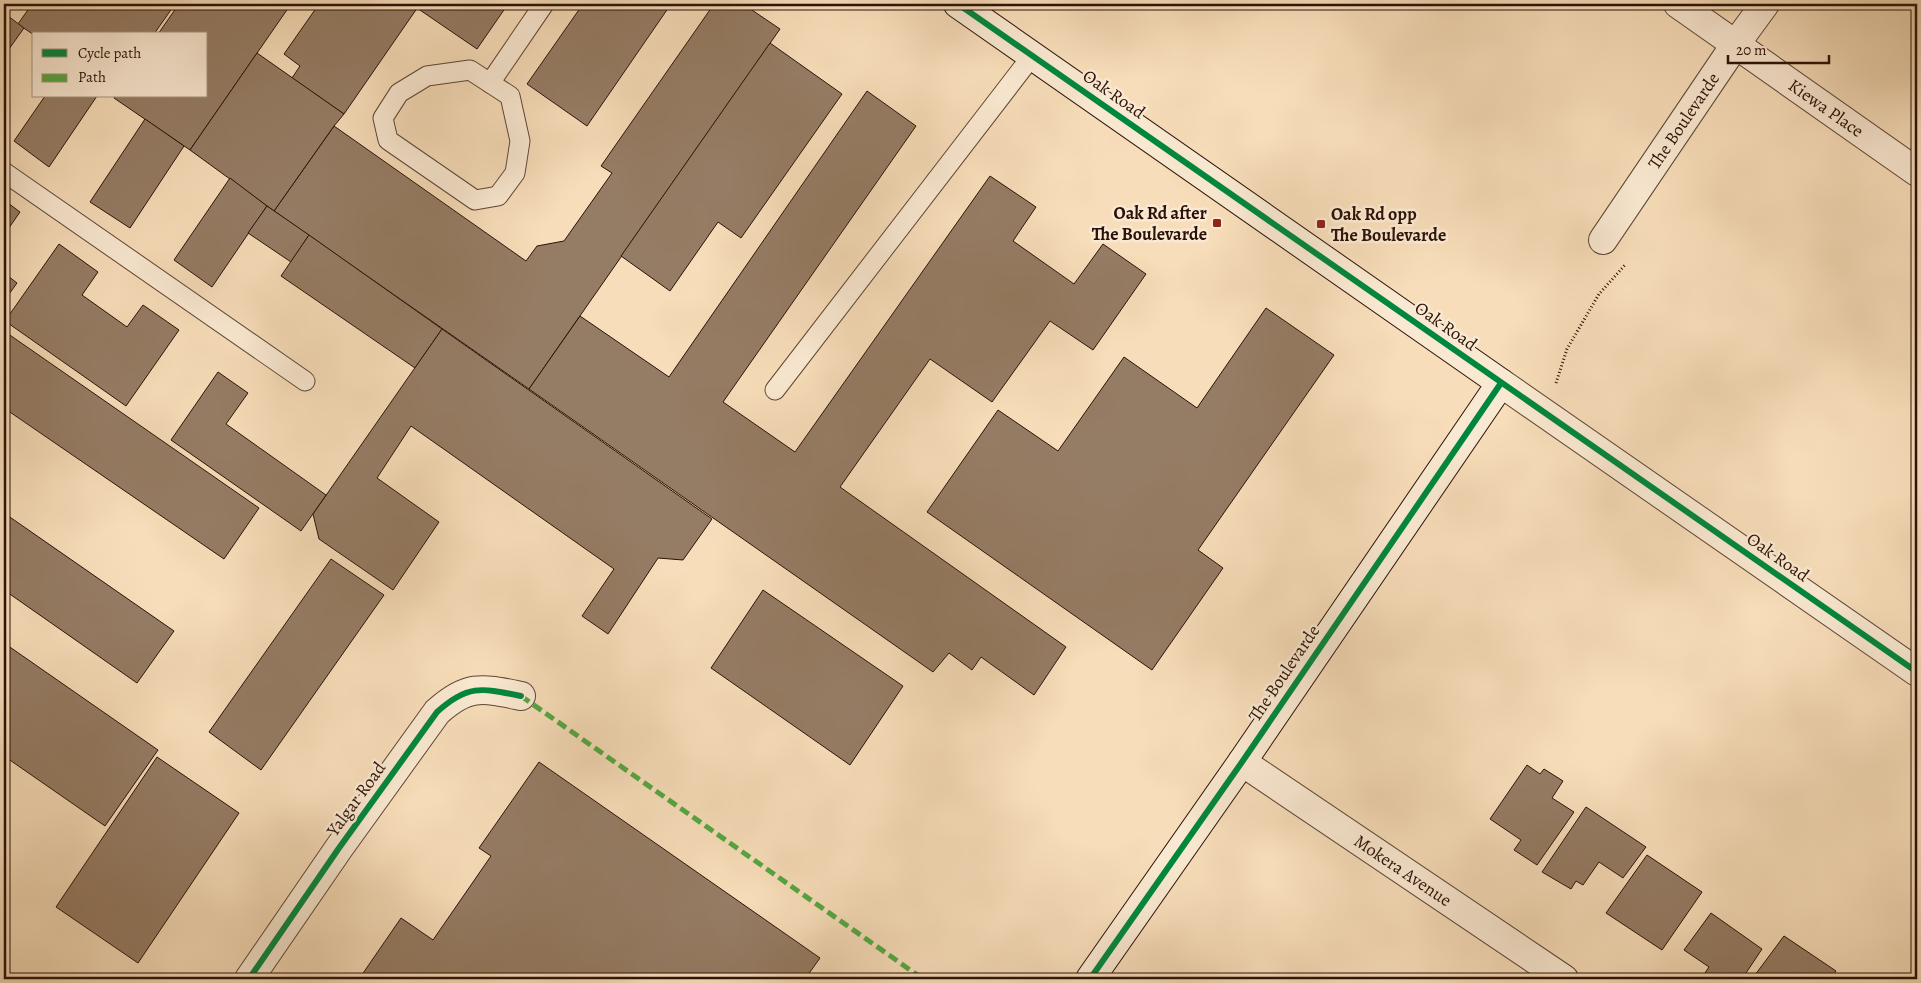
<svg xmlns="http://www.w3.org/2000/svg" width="1921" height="983" font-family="Alegreya,serif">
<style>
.building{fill:#957c64;stroke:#2b1208}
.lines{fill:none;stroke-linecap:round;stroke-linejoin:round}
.lane-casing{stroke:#5e4534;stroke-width:21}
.street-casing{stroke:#5e4534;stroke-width:30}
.secondary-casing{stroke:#2b1208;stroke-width:30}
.path{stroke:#2b1208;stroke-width:3;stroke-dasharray:1 2.5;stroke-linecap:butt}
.lane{stroke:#fae9d2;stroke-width:19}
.street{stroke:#fae9d2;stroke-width:28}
.secondary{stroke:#fae9d2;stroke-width:28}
.quiet{stroke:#54a841;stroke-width:5;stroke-dasharray:10 5;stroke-linecap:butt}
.cycleway-casing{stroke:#fae9d2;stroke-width:9}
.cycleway{stroke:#00873e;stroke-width:6}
.poi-dot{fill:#8f2418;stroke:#fae9d2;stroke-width:2}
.labels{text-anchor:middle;stroke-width:5;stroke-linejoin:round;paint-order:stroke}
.street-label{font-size:18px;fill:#2b1208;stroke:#fae9d2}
.poi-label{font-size:18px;font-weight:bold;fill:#2b1208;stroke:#fae9d2;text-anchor:end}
</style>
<rect width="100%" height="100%" fill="#f7ddb9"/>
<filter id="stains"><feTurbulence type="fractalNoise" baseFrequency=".004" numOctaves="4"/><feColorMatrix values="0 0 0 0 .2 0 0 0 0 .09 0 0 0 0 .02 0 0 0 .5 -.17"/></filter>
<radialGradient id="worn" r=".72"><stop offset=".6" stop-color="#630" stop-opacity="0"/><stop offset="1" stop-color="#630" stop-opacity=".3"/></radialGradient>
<g class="building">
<polygon points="32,4 175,4 154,34 34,35 18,24"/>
<polygon points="179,4 291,4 190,150 114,98 115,96 206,96 206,34 158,34"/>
<polygon points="319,4 420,4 344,114 292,78 300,66 284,54"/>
<polygon points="420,4 508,4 477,49 417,8"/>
<polygon points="583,4 671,4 587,126 527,84"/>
<polygon points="714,4 743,4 780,29 529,389 274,211 334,126 526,261 537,246 564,241 612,173 601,166"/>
<polygon points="4,13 24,28 4,56"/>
<polygon points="770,43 842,94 741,238 718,222 670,291 621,256"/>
<polygon points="257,53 344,114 334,126 274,211 190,150"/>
<polygon points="867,91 916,126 723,402 795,452 990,176 1036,207 1013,241 1074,284 1103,244 1146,274 1093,350 1050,321 992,402 930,359 840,487 1066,647 1034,695 981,657 972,670 949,653 933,672 529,389 580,316 669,377"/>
<polygon points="45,96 97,96 49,167 14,141"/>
<polygon points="145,119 184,146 130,228 90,202"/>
<polygon points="230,178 267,206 212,287 174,260"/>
<polygon points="4,200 20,212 4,235"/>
<polygon points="267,206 309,235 291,262 248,233"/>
<polygon points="309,235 442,329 415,368 281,276"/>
<polygon points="59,244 98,272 82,295 127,327 143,305 179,330 126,406 5,321"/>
<polygon points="4,273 17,283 4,301"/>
<polygon points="1266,308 1334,355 1198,550 1223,568 1152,670 927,512 998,410 1058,451 1124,357 1197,408"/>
<polygon points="442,329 712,519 683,560 658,558 608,634 582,616 614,569 411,426 377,478 439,522 393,590 319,539 313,514"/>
<polygon points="4,331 259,508 224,559 4,408"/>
<polygon points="218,372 248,393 226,424 326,495 301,531 171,440"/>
<polygon points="4,513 174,631 137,683 4,590"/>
<polygon points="331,559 384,595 261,770 209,732"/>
<polygon points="763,590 903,686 850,765 711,668"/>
<polygon points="4,643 158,750 105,826 4,756"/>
<polygon points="157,757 239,813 138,963 56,907"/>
<polygon points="539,762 820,958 805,979 359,979 401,918 433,940 491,856 479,848"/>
<polygon points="1527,765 1540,774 1544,769 1563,781 1552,798 1574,812 1537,865 1514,850 1521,840 1490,819"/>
<polygon points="1586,807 1646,847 1623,878 1599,862 1583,885 1576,881 1571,889 1542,872"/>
<polygon points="1647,855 1702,892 1662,950 1606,913"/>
<polygon points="1711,913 1762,949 1742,979 1714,979 1705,973 1709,967 1684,950"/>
<polygon points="1784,936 1836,971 1830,979 1752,979"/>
</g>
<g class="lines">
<defs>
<g id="lane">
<polygon points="470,70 510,96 520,141 515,173 498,196 475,200 388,140 383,118 399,93 427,76"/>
<polyline points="490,83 544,4"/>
<polyline points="4,172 305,381"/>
<polyline points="775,390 1032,56"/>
</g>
<g id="street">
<path id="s1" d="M1678,4L1917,172"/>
<path id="s2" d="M1603,240L1735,45L1765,4"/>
<polyline points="1501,383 1917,672"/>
<path id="s3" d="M1242,762L1564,979"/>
<path d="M249,979L339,848L437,712C468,684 482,688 521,696"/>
</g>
<polyline id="secondary" points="958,4 1501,383 1242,762 1090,979"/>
</defs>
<use href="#lane" class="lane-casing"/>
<use href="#street" class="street-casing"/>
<use href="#secondary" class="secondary-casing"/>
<polyline class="path" points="1556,383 1567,349 1599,294 1625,265"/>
<use href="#lane" class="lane"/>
<use href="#street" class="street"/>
<use href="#secondary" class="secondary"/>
<polyline class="quiet" points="521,696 923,979"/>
<defs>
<g id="cycleway">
<polyline points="958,4 1917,672"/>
<path d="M249,979L339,848L437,712C468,684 482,688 521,696"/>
<polyline points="1090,979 1242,762 1501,383"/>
</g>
</defs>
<use href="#cycleway" class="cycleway-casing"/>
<use href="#cycleway" class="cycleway"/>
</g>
<g class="poi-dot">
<rect x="1212" y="218" width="10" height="10" rx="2.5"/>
<rect x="1316" y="219" width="10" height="10" rx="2.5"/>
</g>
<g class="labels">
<g class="street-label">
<text transform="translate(1114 94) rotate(35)" y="6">Oak Road</text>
<text dy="6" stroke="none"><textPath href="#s1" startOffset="181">Kiewa Place</textPath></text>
<text dy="6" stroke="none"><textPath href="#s2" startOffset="144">The Boulevarde</textPath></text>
<text transform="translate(1446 326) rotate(35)" y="6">Oak Road</text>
<text transform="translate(1778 557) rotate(35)" y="6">Oak Road</text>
<text transform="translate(1284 673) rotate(-56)" y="6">The Boulevarde</text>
<text transform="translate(356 799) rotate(-54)" y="6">Yalgar Road</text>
<text dy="6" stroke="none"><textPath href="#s3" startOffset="194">Mokera Avenue</textPath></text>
</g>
<g class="poi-label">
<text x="1207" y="219">Oak Rd after<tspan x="1207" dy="21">The Boulevarde</tspan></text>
<text x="1331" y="220" text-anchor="start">Oak Rd opp<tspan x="1331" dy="21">The Boulevarde</tspan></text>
</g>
</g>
<rect width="1921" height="983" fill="none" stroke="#f7ddb9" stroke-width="20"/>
<rect x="5" y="5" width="1911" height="973" fill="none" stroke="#2b1208" stroke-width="2.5"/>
<rect x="10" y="10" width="1901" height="963" fill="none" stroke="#2b1208"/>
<rect x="32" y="32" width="175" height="65" fill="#fae9d2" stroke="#a79381"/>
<rect x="42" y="49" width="25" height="8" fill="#00873e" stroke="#a79381"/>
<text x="78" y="58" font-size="15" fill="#2b1208">Cycle path</text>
<rect x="42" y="74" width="25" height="8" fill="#54a841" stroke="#a79381"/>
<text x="78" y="82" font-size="15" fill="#2b1208">Path</text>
<path d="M1728 55v8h101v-8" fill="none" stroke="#2b1208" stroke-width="2.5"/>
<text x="1736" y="55" font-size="15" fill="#2b1208" stroke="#fae9d2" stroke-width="4" paint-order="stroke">20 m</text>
<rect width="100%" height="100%" filter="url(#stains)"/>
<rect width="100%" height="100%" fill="url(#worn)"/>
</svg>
